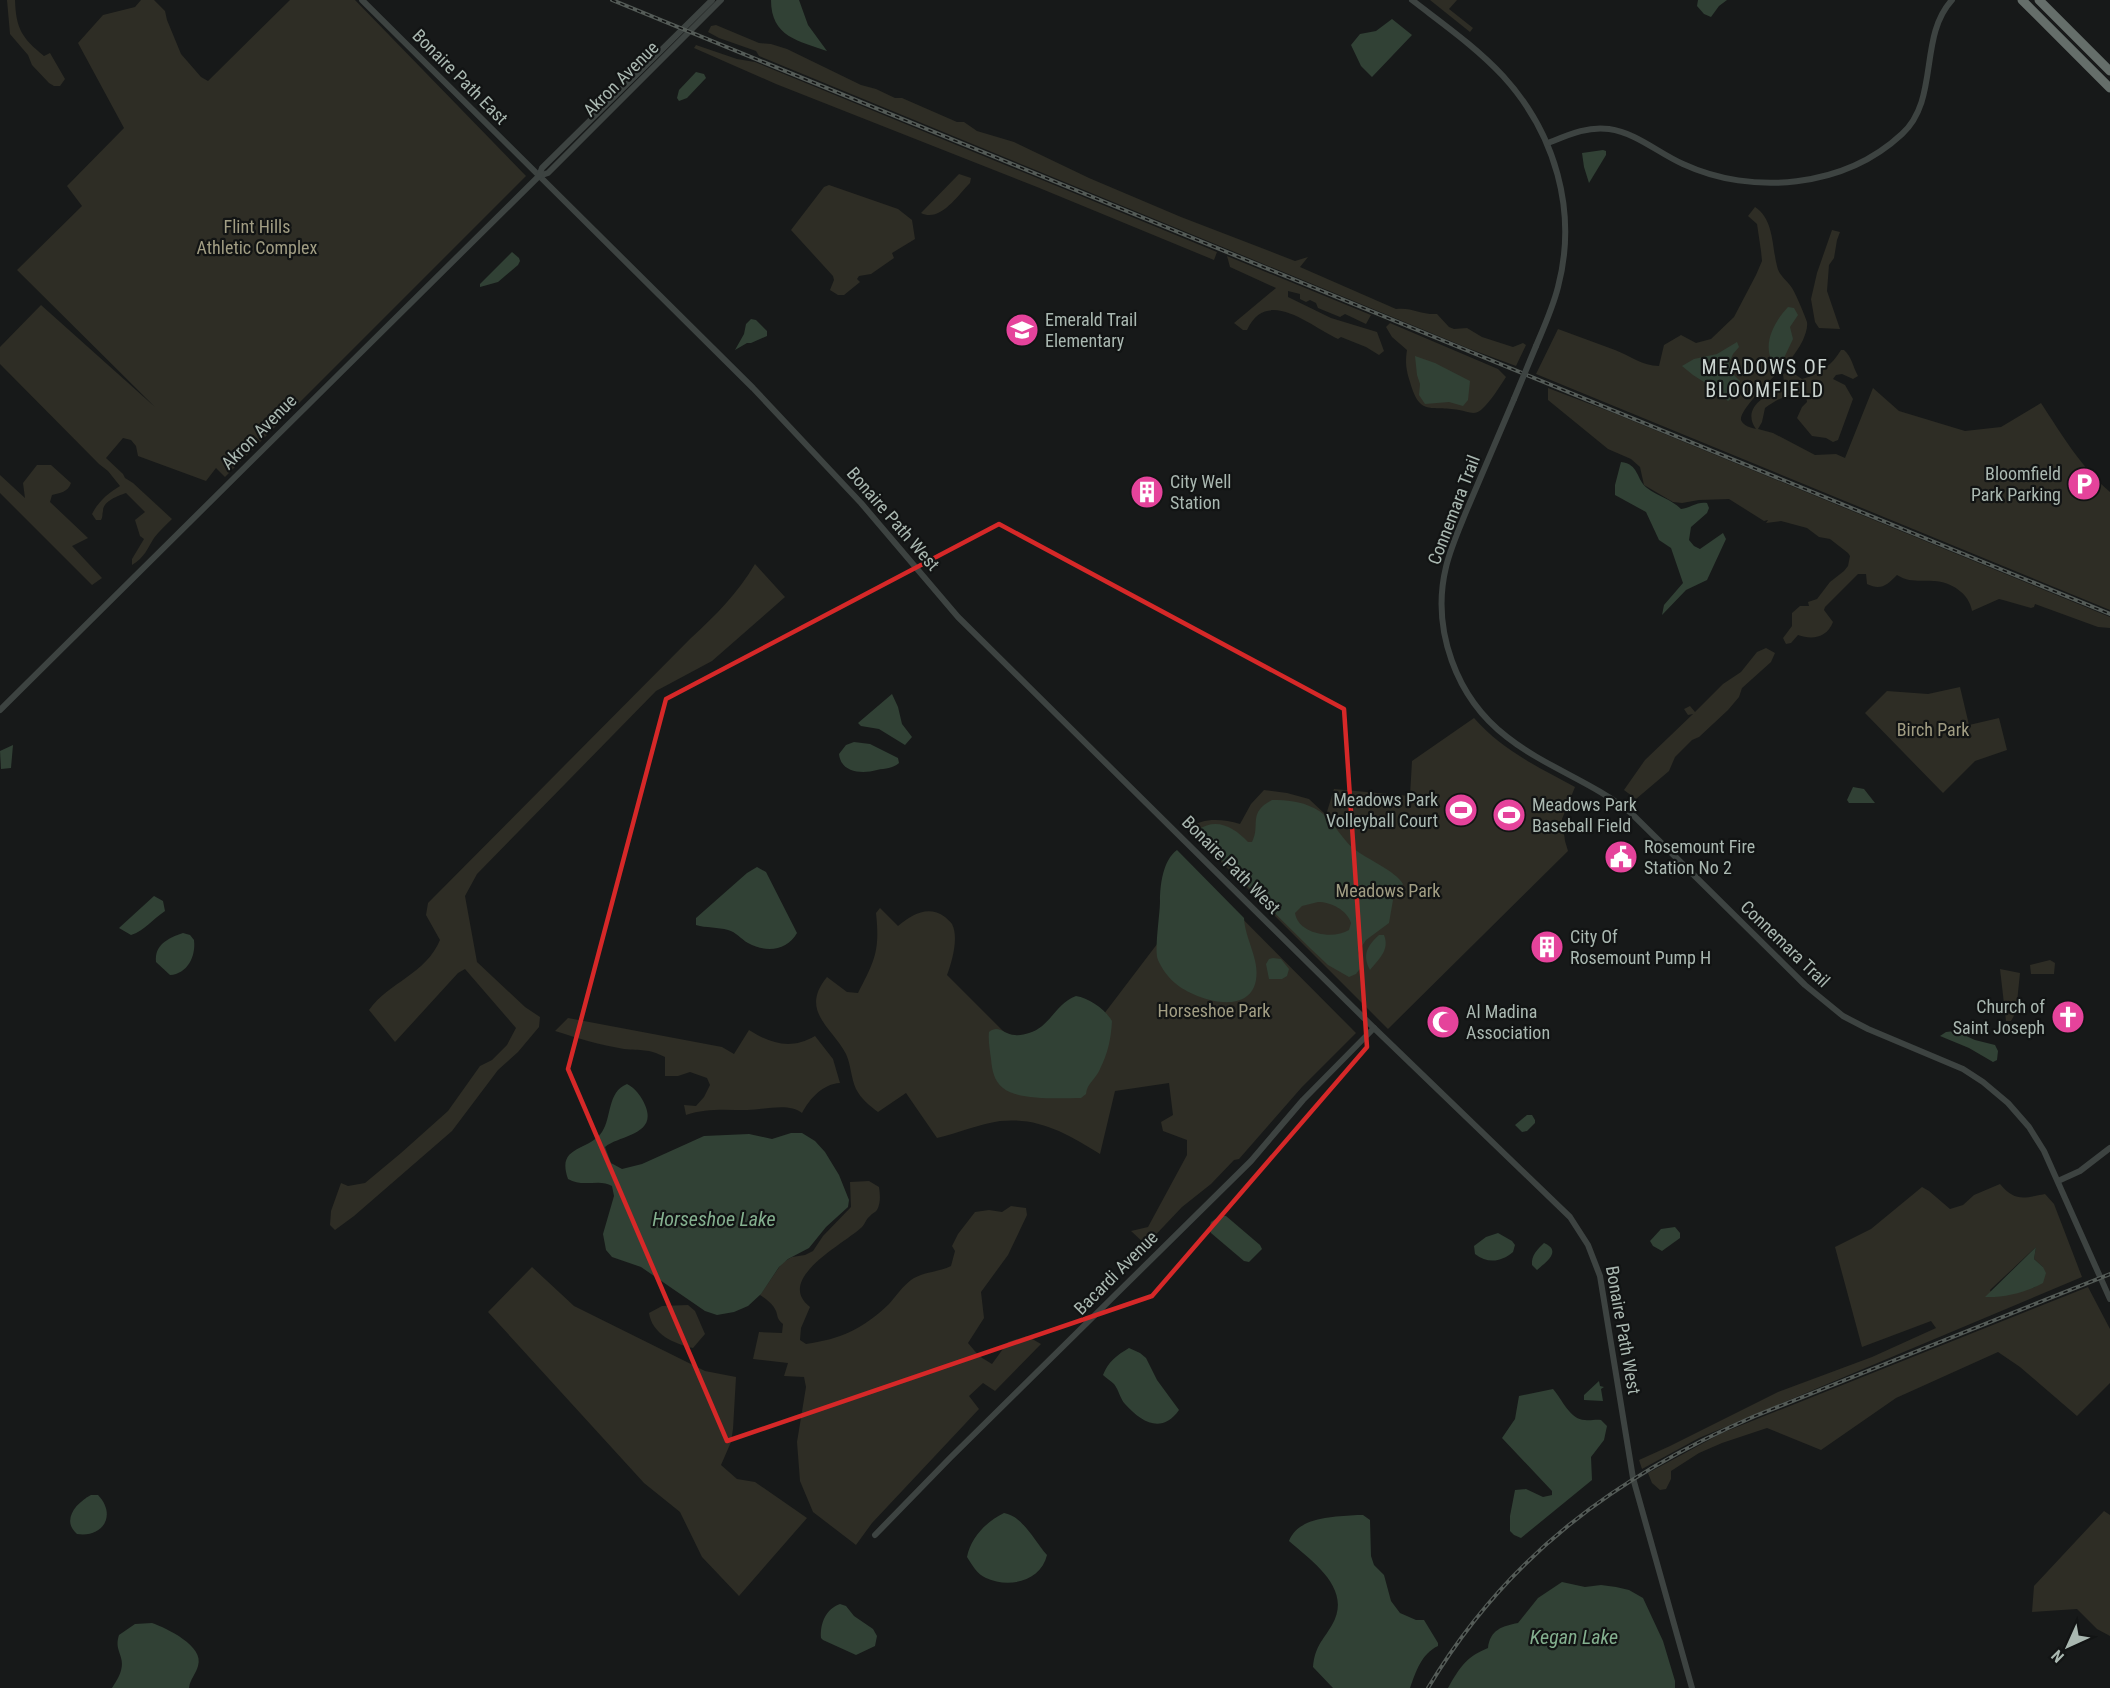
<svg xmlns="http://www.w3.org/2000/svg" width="2110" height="1688" font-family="'Roboto Condensed',sans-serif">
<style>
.green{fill:#2e2d25;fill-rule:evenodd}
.water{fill:#314135;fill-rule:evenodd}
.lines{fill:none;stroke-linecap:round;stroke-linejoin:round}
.minor{stroke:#3d4341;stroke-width:6}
.highway{stroke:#656e6a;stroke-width:9}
.rail-casing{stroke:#545b57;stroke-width:4}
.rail{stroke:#121414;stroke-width:1.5;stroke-dasharray:4.5;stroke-linecap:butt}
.minor-bridge{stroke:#3d4341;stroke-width:6}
.marked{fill:none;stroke:#d62828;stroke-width:4.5;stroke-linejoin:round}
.labels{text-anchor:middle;stroke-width:4.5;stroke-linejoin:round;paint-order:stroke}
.street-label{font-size:18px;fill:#aab8b1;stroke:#121414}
.park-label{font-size:18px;fill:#a19d83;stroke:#121414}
.poi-label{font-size:18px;fill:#aab8b1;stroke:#121414;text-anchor:start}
.neighbourhood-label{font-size:20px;letter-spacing:1.5px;fill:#cbd4d0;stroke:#121414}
.water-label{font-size:20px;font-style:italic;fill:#84b08f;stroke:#121414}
</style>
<rect width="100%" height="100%" fill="#171919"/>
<g class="green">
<path d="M7,0H15C16,29 22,38 44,56L50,53L65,79L60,86H54L49,83L32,65L28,55L10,34Z"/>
<path d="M141,0H154L165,11L167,20L181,54L201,77L208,81L290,0H355L526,176L225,477L216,468L206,481L138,456L136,446L131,440L123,438L106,458L123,474L125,478L133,483L172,519C166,525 159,531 154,538C147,549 145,557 132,565V559L144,539L140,536L135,520L145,512L126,493C118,496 103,501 103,511C102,514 103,517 101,520H96L92,514C98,502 108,493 120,486L108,471L99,464L0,364V347L41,305L155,407L17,270L82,206L67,186L124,128L78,43L103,15L135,7Z"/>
<polygon points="1430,0 1457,0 1449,9 1473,28 1470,32"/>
<path d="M716,25L759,43L771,44L787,49L861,85L876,89L895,98H902L957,122H964L977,131L1014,142L1089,178L1181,217L1295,261L1308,257L1300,267L1396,309C1412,307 1421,315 1437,314L1449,327L1454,329L1467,328L1482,337L1513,347L1523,343L1526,345L1516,366L1470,349L759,56L756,51L719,38L708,32L711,26Z"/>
<polygon points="696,45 737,59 755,62 1217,252 1214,260 1037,187 776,84 694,48"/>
<path d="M959,174L971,178L970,183C958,195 940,223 921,213Z"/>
<polygon points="829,185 898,209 912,220 915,239 892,253 894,258 871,274 859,276 857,279 860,282 844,295 838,295 830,290 834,280 833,276 791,230 824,187"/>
<path d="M1755,207C1774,219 1772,247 1777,266C1779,276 1787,280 1792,288C1795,292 1806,318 1807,322C1808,328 1805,335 1803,340C1799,348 1793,357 1787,363C1779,372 1739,409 1741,420C1743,426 1752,428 1756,429C1741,408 1766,395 1782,387L1784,382L1783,374L1790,371L1802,379C1820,374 1832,365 1841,350H1844C1852,357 1853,367 1858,376L1853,379L1842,374L1836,375L1833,379L1845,385L1853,399L1838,440L1833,442L1826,438L1812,436L1797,418L1802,407L1807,402L1806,396C1793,390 1776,400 1765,408L1762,422L1758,429L1773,433L1815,455L1836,454L1845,458L1873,388L1899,411L1965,431L2001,427L2041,403C2062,435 2080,466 2110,492V610L1536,374L1558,329C1577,336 1596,343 1615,350C1631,356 1642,366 1659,366L1664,345L1681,335L1696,343L1711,339L1734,317L1756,275L1762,261L1761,251L1757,224L1748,216Z"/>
<polygon points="1832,230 1840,232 1837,240 1834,258 1829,265 1827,291 1840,329 1819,328 1815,322 1811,299 1817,273"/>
<path d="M1227,256L1371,315L1366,324L1345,314L1340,317L1318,308L1316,303L1310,300L1306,302L1300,299V294L1288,291V297L1331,318L1377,332L1384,351L1379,355L1366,347L1341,337L1338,339C1311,327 1267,286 1247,330H1243L1234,323L1276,288L1230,267Z"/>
<path d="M1390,323L1498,369L1506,377C1498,389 1492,400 1481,410C1474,416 1467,411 1459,410C1430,405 1420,417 1410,382C1406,370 1405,362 1407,350L1392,337L1386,327Z"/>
<path d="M1548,388L1611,412L2110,617V628L2098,627L2035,604L2034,607L2031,608L2003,600L1999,599L1972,611C1969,593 1951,582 1934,581C1920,580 1910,583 1897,575C1887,585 1881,591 1867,584L1866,574H1858L1825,607L1824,610L1833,622C1827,638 1812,640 1798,635L1791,643L1786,644L1783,638L1792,626V613L1800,606H1809L1808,602L1817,599L1830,582L1844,571L1848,566L1850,556L1848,553L1830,539L1819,537L1807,528L1781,521L1766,523L1768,520L1764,521L1729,499L1699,500L1682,503L1673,502L1644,485L1640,467L1631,459L1608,449L1548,400Z"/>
<path d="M37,465H51L71,483C68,492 60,493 52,495L50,502L88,538L72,546L102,578L92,585L0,493V475L25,498L23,483Z"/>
<path d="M755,564L785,597L712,661L656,691L477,874L465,896L477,962L525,1007L540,1017L539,1027L518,1052L498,1070L452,1131L354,1216L335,1230L330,1225L331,1211L341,1183L348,1186L365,1183L401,1153L448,1111L480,1066L492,1060L507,1045L516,1028L465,969L458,973L395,1042L369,1010C389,982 426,974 440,940L426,915L428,903L691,638C716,615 738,593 755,564Z"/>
<polygon points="1766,648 1775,653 1771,662 1742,688 1739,697 1728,710 1699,737 1692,740 1675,757 1669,771 1636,799 1624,790 1645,760 1693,714 1688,715 1684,709 1690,706 1695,712 1723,684 1741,672 1757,652"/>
<polygon points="1960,687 1969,725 1999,718 2007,750 1975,761 1943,793 1865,713 1887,691 1928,694"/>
<path d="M1474,718C1502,750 1538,767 1575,787L1562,819L1565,841L1568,851L1388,1029L1188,829C1203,817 1222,819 1240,824L1251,804L1264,790L1287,793L1309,799L1326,815L1334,789L1410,796L1412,761Z"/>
<path d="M1205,881L1356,1033L1302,1087L1239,1159L1234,1160L1211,1184L1182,1207L1146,1245L1131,1231L1148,1227L1187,1155V1140L1163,1131L1161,1122L1173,1115L1169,1083L1115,1091L1100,1154C1068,1134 1039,1117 1000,1121C979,1124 958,1133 937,1138L906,1093L878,1112C870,1106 861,1099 856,1089C851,1078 851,1065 846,1054C832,1027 799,1011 827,977L847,992L858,993C875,960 880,951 876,913L880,908L898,926C913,914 928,905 945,917C947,919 950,921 952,924C959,937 952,962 947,975L1053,1081Z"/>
<polygon points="2050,960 2055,963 2054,974 2031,974 2030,965"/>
<polygon points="2000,969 2020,973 2016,1012 2011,1021 2006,1021"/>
<path d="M568,1018L722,1047L734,1054L749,1030C771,1044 791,1050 815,1036L833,1059L840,1083C823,1084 810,1098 802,1113C789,1102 763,1110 747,1110C725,1110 706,1108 686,1115L684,1105L696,1106L704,1097L710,1085L707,1078L690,1072L678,1076H665V1057C647,1048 642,1051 624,1049C600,1045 577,1038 555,1031Z"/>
<path d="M869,1181L879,1187C880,1194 881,1203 877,1210C875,1213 872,1213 870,1216C866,1219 865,1224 862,1227C844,1244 774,1279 810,1307L801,1328L800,1340L806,1344C841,1339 863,1329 889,1304C896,1296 903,1286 911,1280C922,1272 939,1272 951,1266L955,1251L952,1246L958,1234L975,1212L989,1210L1002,1212L1011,1206L1026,1208L1027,1215L1008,1255L981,1292L984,1318L968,1343L979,1356L992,1364L1008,1342L1027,1336L1041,1344L995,1391L983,1383L969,1396L979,1409L872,1523L856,1545L813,1512L800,1481L797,1442L806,1387L804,1377L784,1376L788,1363L753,1359L759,1332L782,1333L783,1324C777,1319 778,1317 776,1311C773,1304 766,1299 760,1295L782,1263L792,1257L805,1255L813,1251L823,1236L851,1207L850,1182Z"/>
<path d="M2000,1184C2015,1202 2024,1198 2045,1194L2054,1204L2082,1277L1699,1438L1642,1469L1639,1460L1670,1446L1778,1392L1872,1357L1936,1328L1931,1321L1862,1347L1835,1247L1871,1229L1922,1187L1929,1191L1950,1209L1963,1205L1974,1195ZM2036,1247L2034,1259L2043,1267L2035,1287L1993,1297L1990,1290Z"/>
<polygon points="532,1267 574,1306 705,1371 736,1377 733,1429 731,1442 721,1465 737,1479 755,1482 807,1518 739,1596 702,1557 680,1512 644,1483 488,1312"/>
<polygon points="2088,1287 2110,1329 2110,1383 2077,1416 2020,1367 1998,1352 1896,1398 1821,1450 1767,1428 1722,1443 1699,1453 1671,1471 1671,1479 1666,1489 1660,1490 1652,1483 1648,1473 1722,1433"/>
<path d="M688,1305L695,1311L705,1334L693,1348C674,1344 652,1334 649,1313L662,1306Z"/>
<polygon points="2104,1511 2110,1515 2110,1636 2097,1629 2077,1609 2032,1612 2034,1586"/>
</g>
<g class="water">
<path d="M771,0H799L808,25L827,51C799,41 771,37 771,0Z"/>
<polygon points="1698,0 1727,0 1719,6 1711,17 1704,14 1697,6"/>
<polygon points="1392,19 1412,35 1372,77 1361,66 1351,45 1360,34 1376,31"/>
<polygon points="696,72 704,74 706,78 687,98 679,101 677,98 679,90"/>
<polygon points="1603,150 1606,151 1606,155 1589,183 1584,167 1582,153"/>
<polygon points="512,252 519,258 520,261 518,265 498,282 480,287 480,284"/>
<path d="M1788,307L1794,308L1798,315L1790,327L1793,339L1783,360L1774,364C1761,346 1774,322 1788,307Z"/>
<polygon points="751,319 756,320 767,331 767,336 751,343 747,343 735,350 744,334 746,324"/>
<polygon points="1737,342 1739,347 1733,354 1729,363 1732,373 1740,381 1734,396 1728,401 1715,389 1693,375 1682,366 1694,359 1717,354"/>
<polygon points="1415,356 1435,363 1470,381 1468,400 1463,406 1449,402 1425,404 1419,395 1420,384 1417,375"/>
<path d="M1621,462C1639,464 1636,479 1647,488C1657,496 1671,499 1681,509C1690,508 1698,501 1707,503L1709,508L1707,513L1691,527L1689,540L1694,546L1700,549L1723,533L1726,539L1707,580L1686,590L1662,615L1664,605L1683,583L1671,548L1659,540L1646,512L1615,495V485Z"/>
<polygon points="892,694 898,707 902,724 912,737 905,745 879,729 861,726 858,723"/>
<path d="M854,742L870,744L898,758L899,763C892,769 886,768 877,770C862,774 841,773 839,754L846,745Z"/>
<polygon points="13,745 11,768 1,769 0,751"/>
<polygon points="1853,787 1864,789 1875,803 1849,803 1847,800"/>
<path d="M1272,800C1287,800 1300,801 1314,808C1331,816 1339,836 1353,848C1366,859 1396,871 1403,884L1393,900L1389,923L1366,940L1358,952L1362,966L1356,974L1349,977L1328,965L1311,949L1204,843L1198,830C1216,817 1234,827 1248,842H1252C1261,825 1247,813 1272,800ZM1318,902C1331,902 1347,910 1351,923L1349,930C1333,940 1298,934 1295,913L1302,906Z"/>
<path d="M1177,850L1244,918C1245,939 1260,960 1256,980C1249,1018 1193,999 1175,983C1168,977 1162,969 1158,960C1154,950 1160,915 1160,901C1160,885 1163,860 1177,850Z"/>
<path d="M757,867L766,872L797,933C787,951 766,953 748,943C741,939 736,932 728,930C718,927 706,928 696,925V918L747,873Z"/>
<path d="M154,896L163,901L165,911C153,919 144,931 131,935L119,928Z"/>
<path d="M183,933L190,935L194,940C196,957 187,974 170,975L156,962C154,945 168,938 183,933Z"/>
<path d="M1379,935H1384C1390,950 1379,959 1370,970C1362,955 1367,946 1379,935Z"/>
<polygon points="1273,958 1281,959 1289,969 1287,976 1282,979 1269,979 1266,964 1269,959"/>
<path d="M1076,996C1089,998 1105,1009 1112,1021C1111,1039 1108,1053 1100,1069C1096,1079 1087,1083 1086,1094L1081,1098C1061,1098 1019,1101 1003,1088C994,1081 992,1070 991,1059C990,1050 988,1041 989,1032C999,1024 1004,1035 1015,1035C1019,1036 1025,1034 1029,1033C1050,1027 1056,1003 1076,996Z"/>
<polygon points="1955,1031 1975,1040 1995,1045 1998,1051 1997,1060 1993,1062 1969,1048 1940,1036 1946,1032"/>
<path d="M627,1084C635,1088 642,1097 645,1105C658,1135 620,1135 605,1147L611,1163L622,1169L642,1164L704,1136L749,1134L772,1139L791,1133H802L815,1141L825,1152L839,1175L849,1200L848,1207L826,1227L809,1248L788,1259L779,1267L761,1294L748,1306L734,1312L717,1315L705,1311L641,1267L612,1257L606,1250L603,1234L614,1196L612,1186C600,1178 583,1188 568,1179C556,1145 588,1152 602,1132C612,1117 607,1092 627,1084Z"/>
<polygon points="1527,1115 1532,1115 1535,1120 1535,1123 1527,1131 1522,1132 1515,1125"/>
<polygon points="1220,1216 1226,1216 1260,1245 1262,1249 1249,1262 1244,1261 1211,1233 1209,1229 1211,1222"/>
<polygon points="1675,1227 1680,1233 1680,1238 1662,1251 1653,1246 1650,1241 1661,1229"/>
<path d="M1498,1233L1512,1241L1515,1245L1513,1252C1501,1262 1488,1264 1475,1254L1474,1246L1486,1237Z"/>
<path d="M1544,1243C1563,1251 1545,1263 1537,1270L1532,1265C1531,1255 1538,1249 1544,1243Z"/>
<path d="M2036,1247L2034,1259L2043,1267L2046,1273L2043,1283C2027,1292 2003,1298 1985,1297Z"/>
<path d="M1129,1348L1140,1353L1146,1358L1157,1380L1179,1410C1162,1434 1142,1423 1125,1404C1120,1399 1119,1390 1114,1384C1111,1381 1106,1378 1103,1375C1108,1362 1117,1355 1129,1348Z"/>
<polygon points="1599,1381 1600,1386 1604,1387 1601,1389 1603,1401 1584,1400 1584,1395"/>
<path d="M1553,1389C1562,1399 1570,1420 1585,1420C1591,1421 1595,1419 1601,1420L1607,1426L1604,1440L1591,1457L1592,1480L1521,1538L1514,1535L1510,1531V1516L1515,1490L1526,1489L1543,1497L1552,1495V1491L1502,1438L1515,1419L1519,1396Z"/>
<path d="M91,1495H98C117,1515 103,1538 77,1534C61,1520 76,1503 91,1495Z"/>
<path d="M1004,1513C1023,1516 1035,1542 1047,1555C1041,1581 1009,1589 986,1578C977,1574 972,1565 967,1557C971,1537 986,1522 1004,1513Z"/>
<path d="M1357,1515H1363L1370,1520L1371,1556L1374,1565L1384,1575L1391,1601L1400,1613L1416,1620H1424L1438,1643V1646C1421,1654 1416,1672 1410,1688H1333L1313,1667C1315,1646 1322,1642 1332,1625C1353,1589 1313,1562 1289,1541C1299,1516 1334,1517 1357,1515Z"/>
<path d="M1562,1582L1585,1587L1601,1585L1616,1587L1629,1590L1643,1598L1663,1641L1675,1681V1688H1448C1460,1667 1466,1657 1488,1648C1490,1630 1502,1626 1518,1623L1538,1598Z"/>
<path d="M840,1604L846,1606L854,1616L873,1629L877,1636L875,1646L856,1655L823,1640L821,1638C820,1623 826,1609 840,1604Z"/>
<path d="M152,1623C166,1628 205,1646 198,1666C196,1674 190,1679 189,1688H112C134,1657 112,1656 119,1635L135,1624Z"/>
</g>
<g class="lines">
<g class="minor">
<polyline points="362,0 753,388 861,503 958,617 1374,1028 1570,1217 1588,1245 1600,1276 1633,1478 1692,1688"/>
<path d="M1412,0C1443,24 1476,47 1503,76C1555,133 1578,211 1558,287C1553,307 1544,327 1536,346"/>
<path d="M1548,143C1568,135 1587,126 1609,129C1637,133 1658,153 1683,164C1752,196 1844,188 1902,134C1940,99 1918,37 1952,0"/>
<polyline points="539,176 548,173 721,0"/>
<path d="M1514,399C1499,435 1483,471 1468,507C1460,527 1451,546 1446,567C1431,629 1456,698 1507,737C1545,767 1593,782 1631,813L1805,985L1843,1016L1868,1029L1963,1069L1983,1082L2008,1103L2029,1127L2044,1151L2110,1299"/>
<polyline points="0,710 539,176 542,168 712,0"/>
<polyline points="2058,1181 2080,1171 2110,1148"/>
<polyline points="875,1535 950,1458 1251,1161 1303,1100 1374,1028"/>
</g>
<g class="highway">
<polyline points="2022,0 2110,88"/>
<polyline points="2039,0 2110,71"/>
</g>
<defs>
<g id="rail">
<polyline points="612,0 2110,614"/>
<path d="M1428,1688C1507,1556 1616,1476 1755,1416L2110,1274"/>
</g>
</defs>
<use href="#rail" class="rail-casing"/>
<use href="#rail" class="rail"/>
<polyline class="minor-bridge" points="1514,399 1536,346"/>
</g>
<path class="marked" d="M999,524L1344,709L1367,1047L1152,1296L727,1441L568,1069L666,699Z"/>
<defs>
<symbol id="school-disc" viewBox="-11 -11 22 22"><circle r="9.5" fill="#e5439b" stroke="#121414"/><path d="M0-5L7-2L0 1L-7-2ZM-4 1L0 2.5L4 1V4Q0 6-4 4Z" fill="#fff"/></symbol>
<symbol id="parking-disc" viewBox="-11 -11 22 22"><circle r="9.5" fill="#e5439b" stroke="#121414"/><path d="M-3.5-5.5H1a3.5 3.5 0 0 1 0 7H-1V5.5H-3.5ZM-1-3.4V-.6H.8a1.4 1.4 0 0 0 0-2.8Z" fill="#fff"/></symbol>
<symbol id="building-disc" viewBox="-11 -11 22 22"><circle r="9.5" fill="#e5439b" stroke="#121414"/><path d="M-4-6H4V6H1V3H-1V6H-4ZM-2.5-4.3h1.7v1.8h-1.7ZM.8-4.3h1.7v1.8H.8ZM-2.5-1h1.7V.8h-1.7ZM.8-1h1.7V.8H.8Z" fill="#fff"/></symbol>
<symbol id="stadium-disc" viewBox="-11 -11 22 22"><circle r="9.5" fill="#e5439b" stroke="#121414"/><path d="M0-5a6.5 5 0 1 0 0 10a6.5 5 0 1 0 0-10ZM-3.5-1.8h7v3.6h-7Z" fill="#fff"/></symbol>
<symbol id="civic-disc" viewBox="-11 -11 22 22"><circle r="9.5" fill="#e5439b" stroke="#121414"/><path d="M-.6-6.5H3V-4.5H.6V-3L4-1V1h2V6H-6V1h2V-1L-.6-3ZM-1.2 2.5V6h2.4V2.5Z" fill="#fff"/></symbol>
<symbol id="church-disc" viewBox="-11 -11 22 22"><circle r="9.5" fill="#e5439b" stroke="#121414"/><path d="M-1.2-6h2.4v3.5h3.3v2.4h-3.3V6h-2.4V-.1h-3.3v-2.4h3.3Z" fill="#fff"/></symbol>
<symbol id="mosque-disc" viewBox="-11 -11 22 22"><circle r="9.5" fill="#e5439b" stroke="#121414"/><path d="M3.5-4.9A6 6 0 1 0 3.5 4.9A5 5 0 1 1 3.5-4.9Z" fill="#fff"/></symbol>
</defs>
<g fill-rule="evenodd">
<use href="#school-disc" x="1003" y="311" width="38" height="38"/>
<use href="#parking-disc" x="2065" y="465" width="38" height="38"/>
<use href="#building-disc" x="1128" y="473" width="38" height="38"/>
<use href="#stadium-disc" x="1442" y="791" width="38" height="38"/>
<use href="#stadium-disc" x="1490" y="796" width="38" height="38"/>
<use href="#civic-disc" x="1602" y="838" width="38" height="38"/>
<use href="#building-disc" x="1528" y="928" width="38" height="38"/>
<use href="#church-disc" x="2049" y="998" width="38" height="38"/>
<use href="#mosque-disc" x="1424" y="1003" width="38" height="38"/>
</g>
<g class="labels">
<g class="street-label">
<text transform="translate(460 77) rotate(45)" y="6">Bonaire Path East</text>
<text transform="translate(621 79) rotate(-45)" y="6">Akron Avenue</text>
<text transform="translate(259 432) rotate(-45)" y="6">Akron Avenue</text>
<text transform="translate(1454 510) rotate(-69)" y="6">Connemara Trail</text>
<text transform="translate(893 519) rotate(49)" y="6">Bonaire Path West</text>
<text transform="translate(1231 865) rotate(45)" y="6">Bonaire Path West</text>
<text transform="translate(1785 944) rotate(44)" y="6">Connemara Trail</text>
<text transform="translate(1116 1273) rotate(-45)" y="6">Bacardi Avenue</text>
<text transform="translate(1623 1330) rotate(80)" y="6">Bonaire Path West</text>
</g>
<g class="park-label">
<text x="257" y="233">Flint Hills<tspan x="257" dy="21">Athletic Complex</tspan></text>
<text x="1933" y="736">Birch Park</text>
<text x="1388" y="897">Meadows Park</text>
<text x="1214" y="1017">Horseshoe Park</text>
</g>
<g class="poi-label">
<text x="1045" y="326">Emerald Trail<tspan x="1045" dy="21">Elementary</tspan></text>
<text x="2061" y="480" text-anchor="end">Bloomfield<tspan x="2061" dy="21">Park Parking</tspan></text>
<text x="1170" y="488">City Well<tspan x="1170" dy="21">Station</tspan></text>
<text x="1438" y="806" text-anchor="end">Meadows Park<tspan x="1438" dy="21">Volleyball Court</tspan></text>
<text x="1532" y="811">Meadows Park<tspan x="1532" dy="21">Baseball Field</tspan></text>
<text x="1644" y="853">Rosemount Fire<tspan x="1644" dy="21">Station No 2</tspan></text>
<text x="1570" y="943">City Of<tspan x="1570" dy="21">Rosemount Pump H</tspan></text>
<text x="2045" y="1013" text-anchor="end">Church of<tspan x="2045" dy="21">Saint Joseph</tspan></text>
<text x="1466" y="1018">Al Madina<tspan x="1466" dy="21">Association</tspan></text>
</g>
<g class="neighbourhood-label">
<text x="1765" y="374">MEADOWS OF<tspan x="1765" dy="23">BLOOMFIELD</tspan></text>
</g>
<g class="water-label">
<text x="714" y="1226">Horseshoe Lake</text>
<text x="1574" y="1644">Kegan Lake</text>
</g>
</g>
<g transform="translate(2068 1646) rotate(225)" stroke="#121414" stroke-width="4.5" paint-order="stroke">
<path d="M0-4.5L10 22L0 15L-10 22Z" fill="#aab8b1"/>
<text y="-9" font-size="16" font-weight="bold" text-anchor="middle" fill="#aab8b1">N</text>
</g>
</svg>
